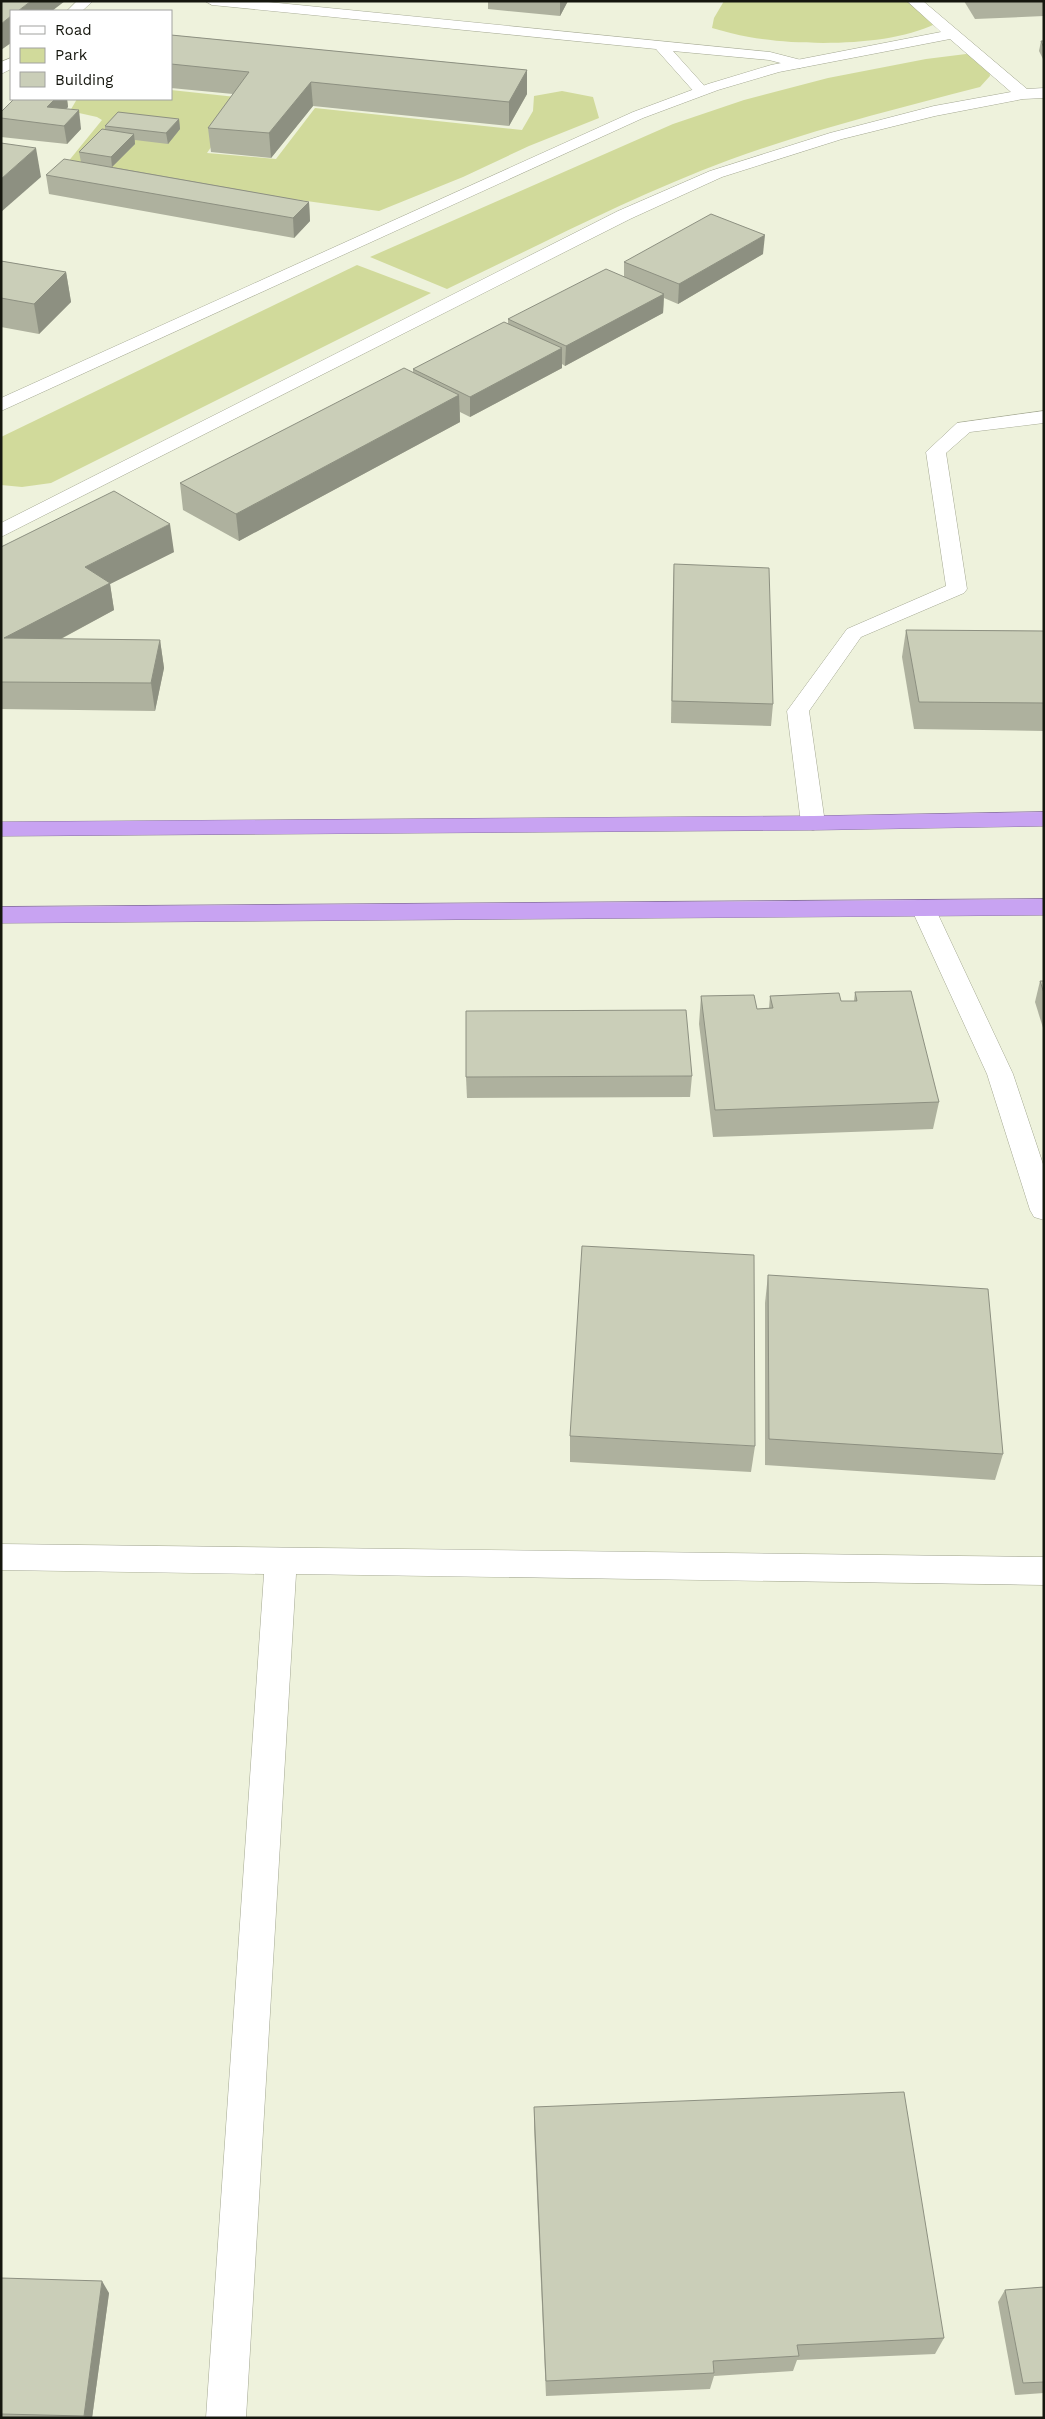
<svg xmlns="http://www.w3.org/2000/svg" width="1045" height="2419" font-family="'Work Sans',sans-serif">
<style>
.green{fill:#d1da9b}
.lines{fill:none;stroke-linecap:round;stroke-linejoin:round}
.lane-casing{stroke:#a4a892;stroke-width:1}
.street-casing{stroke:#a4a892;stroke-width:1}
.highway-casing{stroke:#8972a2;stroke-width:1}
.lane{fill:#fff;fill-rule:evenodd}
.street{fill:#fff;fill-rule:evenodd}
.highway{fill:#c8a3f2;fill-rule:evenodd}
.wall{fill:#aeb19e}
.shaded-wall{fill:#8d9081}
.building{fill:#caceb8;stroke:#8d9081}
</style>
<rect width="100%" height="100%" fill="#eef2dc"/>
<g class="green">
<path d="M724,1H907L935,24C888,47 800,46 749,37C737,35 724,31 712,28L714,18Z"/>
<path d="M966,54L972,55L989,69L990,76L980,87C896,109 811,130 729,160C632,196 540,245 447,289L370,257L673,124L744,100L828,78L926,59Z"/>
<polygon points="171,90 245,98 207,153 276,159 315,108 522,130 533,111 534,96 562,91 593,97 599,118 529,146 463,177 379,211 219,189 67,163 102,120 97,117 70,111 77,99 171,99"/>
<polygon points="357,265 431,293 51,483 22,487 1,485 1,437"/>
</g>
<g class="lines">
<defs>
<g id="lane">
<polygon points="77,1 93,1 82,11 67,11"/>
<polygon points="205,1 258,1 770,52 805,61 807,64 800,68 769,60 673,51 709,91 701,96 696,94 656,49 212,5"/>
<polygon points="11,58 11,69 1,74 1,62"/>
<polygon points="1044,411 1044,423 970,432 946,453 967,589 964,593 861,637 809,711 825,823 821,828 813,830 805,828 801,823 787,711 847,629 946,586 926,452 957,423"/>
</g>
<g id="street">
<polygon points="907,1 923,1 1027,89 1044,88 1044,98 1023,99 935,116 842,139 722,177 630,219 1,537 1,523 618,211 710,171 830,133 934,106 1011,92 950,39 779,72 718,90 643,118 1,411 1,398 633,112 708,84 771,65 941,32"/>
<polygon points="923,900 932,902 935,908 1013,1074 1044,1167 1044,1220 1034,1217 1030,1210 987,1074 911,908 914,902"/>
<polygon points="1,1544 1044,1557 1044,1585 296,1574 246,2418 206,2418 264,1574 1,1570"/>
</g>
<g id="highway">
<polygon points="1044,812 1044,826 813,830 1,836 1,822 813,816"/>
<polygon points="1044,899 1044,915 1,923 1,907"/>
</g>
</defs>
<use href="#lane" class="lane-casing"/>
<use href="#street" class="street-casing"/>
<use href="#highway" class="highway-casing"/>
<use href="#lane" class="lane"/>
<use href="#street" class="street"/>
<use href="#highway" class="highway"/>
</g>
<g class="wall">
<polygon points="488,1 568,1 560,16 488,9"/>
<polygon points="964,1 1044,1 1044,16 975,19"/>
<polygon points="171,35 527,70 527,94 509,126 313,106 271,158 211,152 208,128 233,94 171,88"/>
<polygon points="1041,41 1044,41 1044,61 1039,51"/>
<polygon points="14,99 67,99 68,107 66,109 81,129 67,144 1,137 1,112"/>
<polygon points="179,119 180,129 168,144 135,140 135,144 112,167 309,202 310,221 294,238 49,194 46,175 81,162 79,152 105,130 105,126"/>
<polygon points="763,254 678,304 664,298 663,313 565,366 562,364 562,368 470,417 460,412 460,422 239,541 183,510 180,483 413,372 413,369 508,324 508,319 624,276 624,262"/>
<polygon points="1,261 66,272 71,302 39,334 1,327"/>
<polygon points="1,547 174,552 110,584 114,610 61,639 160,640 164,668 155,711 1,709"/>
<polygon points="674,564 773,704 771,726 671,723 673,585"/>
<polygon points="906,630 1044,631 1044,731 914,729 902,657"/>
<polygon points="1040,981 1044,981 1044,1031 1035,1002"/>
<polygon points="855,992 939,1102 933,1129 713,1137 699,1024 701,996 757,1009 769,1008 770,996 841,1001 854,1001"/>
<polygon points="692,1076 690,1097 467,1098 466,1077"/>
<polygon points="768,1275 1003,1454 995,1480 765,1465 765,1303"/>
<polygon points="570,1436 755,1446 751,1472 570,1462"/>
<polygon points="534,2107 944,2338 935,2354 797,2360 793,2371 714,2376 710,2389 546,2396 534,2127"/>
<polygon points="1,2278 109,2293 92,2418 1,2418"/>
<polygon points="1044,2287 1044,2393 1015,2395 998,2302 1005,2290"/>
</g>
<g class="shaded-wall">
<polygon points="31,1 65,1 52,11 18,11"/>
<polygon points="560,1 568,1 560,16"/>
<polygon points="11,16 11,43 1,50 1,24"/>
<polygon points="527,70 527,94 509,126 509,102"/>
<polygon points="311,82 313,106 271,158 269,133"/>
<polygon points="55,99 67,99 68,107 51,124 47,107"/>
<polygon points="79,110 81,129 67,144 64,126"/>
<polygon points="179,119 180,129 168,144 166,133"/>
<polygon points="134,134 135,144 112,167 111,157"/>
<polygon points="36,148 41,177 1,212 1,179"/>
<polygon points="309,202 310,221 294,238 293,218"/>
<polygon points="765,235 763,254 678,304 679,284"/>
<polygon points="66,272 71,302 39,334 34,304"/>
<polygon points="664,294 663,313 565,366 566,346"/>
<polygon points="562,348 562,368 470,417 470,397"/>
<polygon points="459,395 460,422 239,541 236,514"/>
<polygon points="170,524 174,552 110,584 114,610 10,666 4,638 85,567"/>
<polygon points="160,640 164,668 155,711 151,683"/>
<polygon points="102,2281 109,2293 92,2418 85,2418 84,2416"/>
</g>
<g class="building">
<polygon points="1,1 31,1 18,11 11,11 11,16 1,24"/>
<polygon points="171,35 527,70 509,102 311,82 269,133 208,128 249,72 171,64"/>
<polygon points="1041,41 1044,41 1044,48"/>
<polygon points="14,99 55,99 47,107 79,110 64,126 1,118 1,112"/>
<polygon points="118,112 179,119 166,133 105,126"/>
<polygon points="102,129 134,134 111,157 79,152"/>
<polygon points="1,143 36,148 1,179"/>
<polygon points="64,159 309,202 293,218 46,175"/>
<polygon points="711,214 765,235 679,284 624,262"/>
<polygon points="1,261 66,272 34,304 1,298"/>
<polygon points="606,269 664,294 566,346 508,319"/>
<polygon points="504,322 562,348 470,397 413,369"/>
<polygon points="404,368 459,395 236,514 180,483"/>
<polygon points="114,491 170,524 85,567 110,583 4,638 160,640 151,683 1,682 1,547"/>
<polygon points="674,564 769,568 773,704 672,701"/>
<polygon points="906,630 1044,631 1044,703 919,702"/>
<polygon points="1040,981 1044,981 1044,993"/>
<polygon points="911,991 939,1102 715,1110 701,996 754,995 757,1009 773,1008 770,996 839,993 841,1001 857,1001 855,992"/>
<polygon points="686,1010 692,1076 466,1077 466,1011"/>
<polygon points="582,1246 754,1255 755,1446 570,1436"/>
<polygon points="768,1275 988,1289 1003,1454 769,1439"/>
<polygon points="904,2092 944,2338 797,2345 799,2356 713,2361 714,2373 546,2381 534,2107"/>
<polygon points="1,2278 102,2281 84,2416 1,2414"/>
<polygon points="1044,2287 1044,2382 1023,2383 1005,2290"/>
</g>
<rect width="1045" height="2419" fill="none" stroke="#15160e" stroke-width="5"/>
<rect x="10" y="10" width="162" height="90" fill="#ffffff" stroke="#a1a29f"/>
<rect x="20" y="26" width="25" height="8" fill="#ffffff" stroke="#a1a29f"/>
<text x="55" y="35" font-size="15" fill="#15160e">Road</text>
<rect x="20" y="48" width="25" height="15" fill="#d1da9b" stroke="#a1a29f"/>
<text x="55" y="60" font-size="15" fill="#15160e">Park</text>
<rect x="20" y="72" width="25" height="15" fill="#caceb8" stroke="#a1a29f"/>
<text x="55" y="85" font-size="15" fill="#15160e">Building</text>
</svg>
